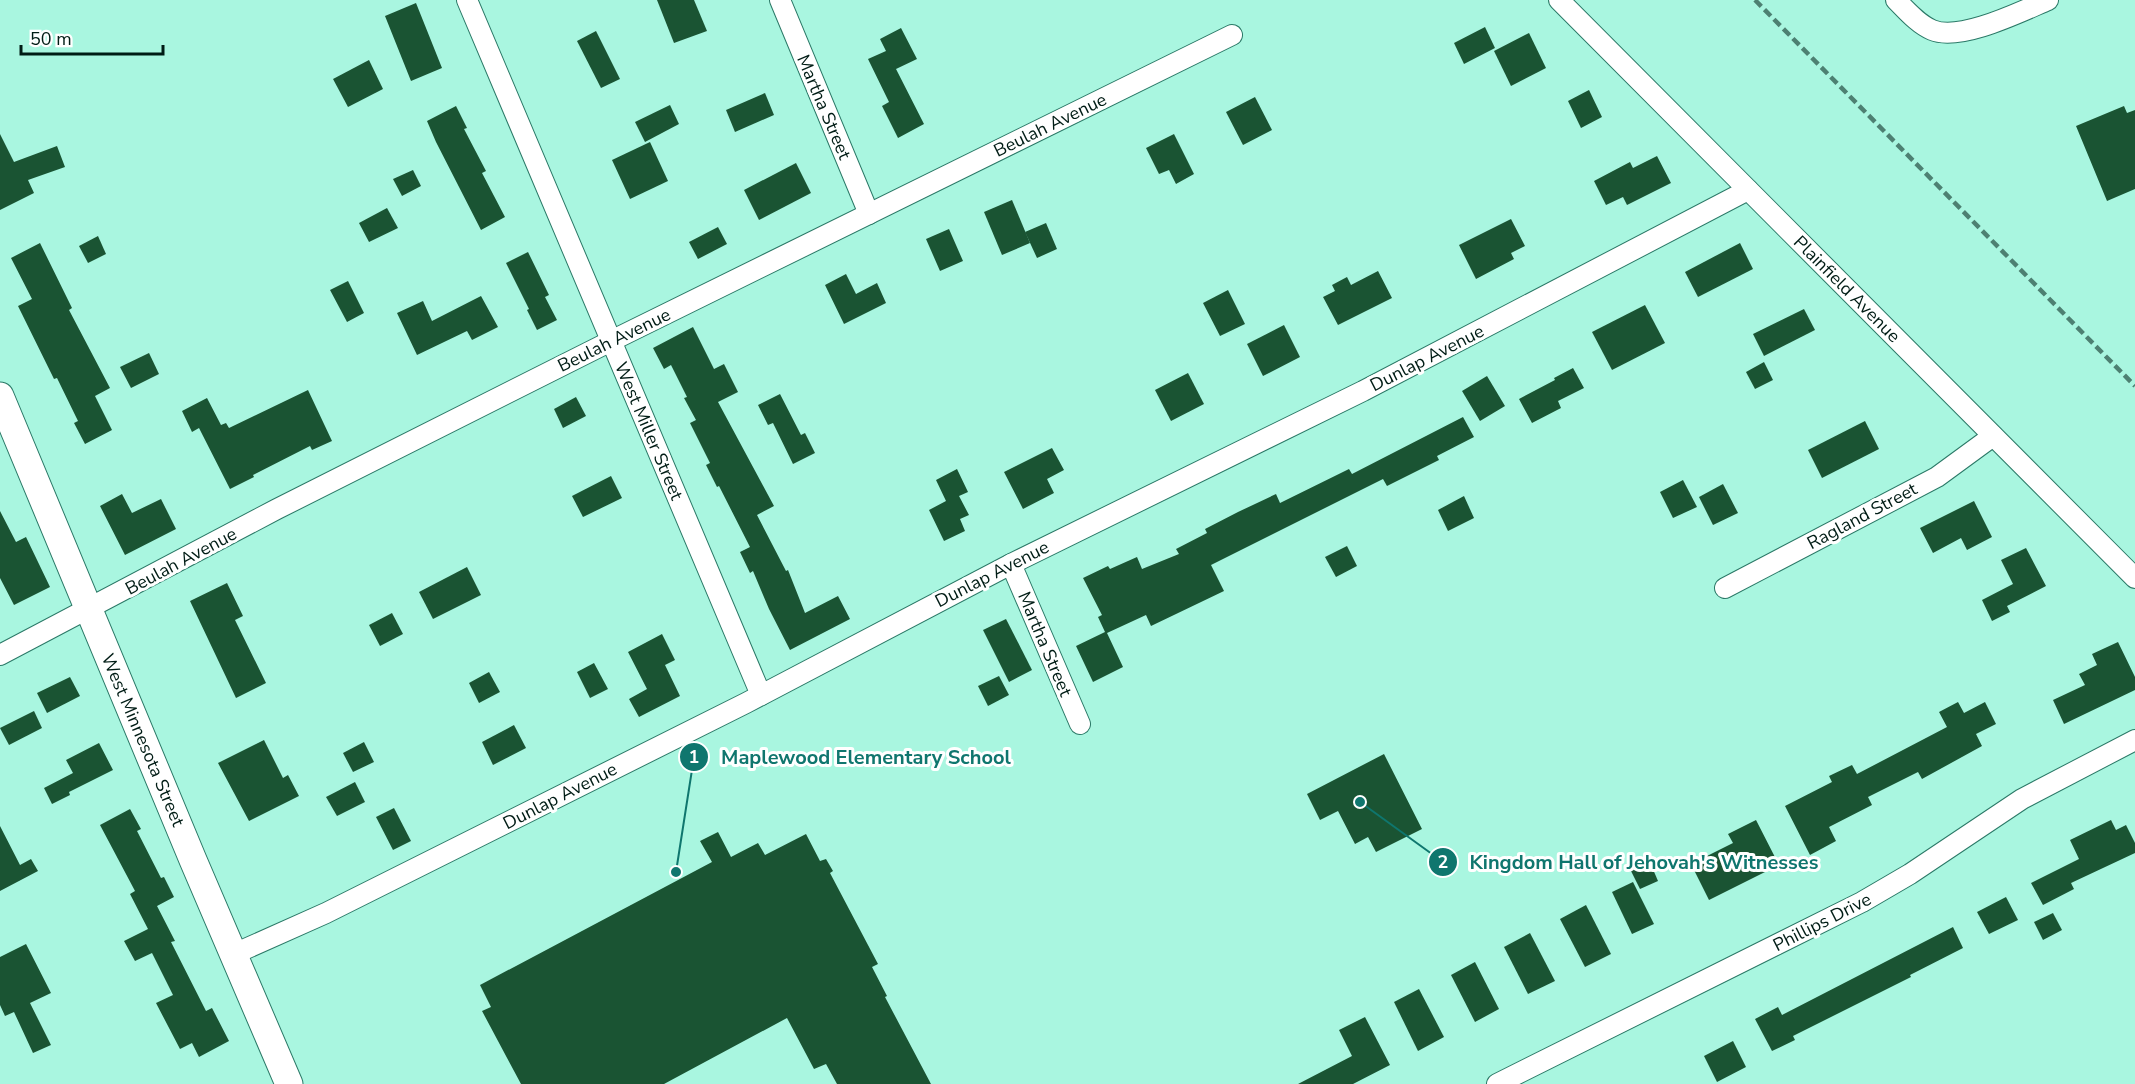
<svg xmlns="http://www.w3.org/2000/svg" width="2135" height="1084" font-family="'Nunito Sans',sans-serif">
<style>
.building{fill:#1a5433}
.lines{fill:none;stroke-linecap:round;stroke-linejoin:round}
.street-casing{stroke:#2b7967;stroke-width:22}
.secondary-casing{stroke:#2b7967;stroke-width:29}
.street{stroke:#fff;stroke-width:20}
.secondary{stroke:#fff;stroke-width:27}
.rail{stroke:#4d8072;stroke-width:4.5;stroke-dasharray:9 4.5;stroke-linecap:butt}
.labels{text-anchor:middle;stroke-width:6;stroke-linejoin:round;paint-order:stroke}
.street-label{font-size:18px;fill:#001c15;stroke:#fff}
.leader{fill:none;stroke:#0f766e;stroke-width:2}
.callout-dot{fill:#0f766e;stroke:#fff;stroke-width:2}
.mark-label{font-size:18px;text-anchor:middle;font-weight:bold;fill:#fff}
.callout-label{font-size:20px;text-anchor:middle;font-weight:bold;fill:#0f766e;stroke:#fff;stroke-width:6;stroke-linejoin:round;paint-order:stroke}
</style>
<rect width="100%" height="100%" fill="#a9f6e0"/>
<g class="building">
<polygon points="657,0 694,0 707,31 674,43"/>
<polygon points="416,3 442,68 411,81 385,16"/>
<polygon points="1485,27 1495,48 1464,64 1454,43"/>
<polygon points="901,28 917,59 896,69 924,124 898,138 882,106 889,102 868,59 886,51 880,39"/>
<polygon points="596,31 620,79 601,88 577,41"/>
<polygon points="1529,33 1546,68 1511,86 1494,51"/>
<polygon points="369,60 383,89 348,107 333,79"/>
<polygon points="1589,90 1602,117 1581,128 1568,101"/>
<polygon points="765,93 774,115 735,132 726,110"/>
<polygon points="1255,97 1272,130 1243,145 1226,112"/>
<polygon points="670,105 679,124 645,142 635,122"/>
<polygon points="456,106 467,128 464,129 486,171 482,173 505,217 481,230 436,142 427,121"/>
<polygon points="2124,106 2127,113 2135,110 2135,189 2107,201 2076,126"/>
<polygon points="0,134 14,162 57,146 65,167 28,180 34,193 0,210"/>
<polygon points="1174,134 1194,174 1176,184 1169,170 1159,174 1146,148"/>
<polygon points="650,142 668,181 630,199 612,160"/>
<polygon points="1657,156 1671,183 1627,205 1623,197 1606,205 1594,181 1630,162 1633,168"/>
<polygon points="796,163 811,193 759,220 744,190"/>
<polygon points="413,170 421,186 402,196 393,179"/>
<polygon points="1012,200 1030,243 1002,255 984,212"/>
<polygon points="387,208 398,228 369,242 359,223"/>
<polygon points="1511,219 1525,246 1511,253 1514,259 1476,279 1459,245"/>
<polygon points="1046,223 1057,249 1037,258 1025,232"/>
<polygon points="718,227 727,244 698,259 689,242"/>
<polygon points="949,229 963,261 940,271 926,239"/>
<polygon points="98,236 106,254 88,263 79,246"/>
<polygon points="40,243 72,308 69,310 110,388 95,396 112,430 85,444 74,423 78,421 57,378 54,379 18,306 32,299 11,258"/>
<polygon points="1740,243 1753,269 1698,297 1685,272"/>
<polygon points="528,252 549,295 545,297 557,320 537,330 527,310 529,309 506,263"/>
<polygon points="1378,271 1392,298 1338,325 1323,297 1335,291 1332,285 1347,277 1351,285"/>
<polygon points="846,274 856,294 877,283 886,303 844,324 825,285"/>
<polygon points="348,281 364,313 347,322 330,290"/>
<polygon points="1228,290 1245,324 1220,336 1203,303"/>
<polygon points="481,296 498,327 472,340 467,331 417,355 397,313 423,301 432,321"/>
<polygon points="1645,305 1665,343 1612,370 1592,332"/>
<polygon points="1804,309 1815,330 1764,356 1753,334"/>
<polygon points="1284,325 1300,357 1263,376 1247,344"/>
<polygon points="693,327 714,369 724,364 738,392 718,402 774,506 757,515 786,571 788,570 805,613 838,596 850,619 790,650 769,609 753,571 750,573 740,552 750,547 719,486 717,487 706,465 710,463 690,423 696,420 684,398 687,397 671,365 664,369 653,348"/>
<polygon points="149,353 159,374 131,388 120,367"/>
<polygon points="1764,362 1773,380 1755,389 1746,372"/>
<polygon points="1573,368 1584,388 1558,401 1561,408 1532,423 1519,399 1555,380 1554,378"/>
<polygon points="1188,373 1204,404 1171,421 1155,390"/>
<polygon points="1487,376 1505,406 1480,421 1462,391"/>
<polygon points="308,390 332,441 312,450 310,446 253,475 254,477 230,489 199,428 192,432 182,411 207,398 221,425 226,423 229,428"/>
<polygon points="780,394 801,435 805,433 815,453 793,464 773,423 768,425 758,405"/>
<polygon points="576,397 586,416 563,428 554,409"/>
<polygon points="1463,417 1474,437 1437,456 1439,460 1387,486 1383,479 1211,565 1224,591 1151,626 1146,615 1107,633 1123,667 1093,682 1076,646 1105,632 1098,617 1102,615 1083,578 1108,566 1110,569 1137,557 1142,569 1179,554 1176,549 1207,533 1205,529 1238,512 1276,494 1280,503 1349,469 1352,474"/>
<polygon points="1865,421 1879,449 1822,478 1808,450"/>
<polygon points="1052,448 1064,470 1047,479 1054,493 1023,509 1004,472"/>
<polygon points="957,469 968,492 959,496 969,515 960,519 965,531 944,541 929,510 946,501 936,480"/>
<polygon points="611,476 622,498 583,517 572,496"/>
<polygon points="1683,480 1697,507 1673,518 1660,492"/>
<polygon points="1723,484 1738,513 1713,525 1699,497"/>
<polygon points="122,494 132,513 161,499 176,529 125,555 100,506"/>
<polygon points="1464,496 1474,518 1448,531 1438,510"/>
<polygon points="1974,501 1992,537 1967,550 1961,538 1933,553 1920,528"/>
<polygon points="0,511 16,542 26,537 50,587 14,605 0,578"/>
<polygon points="1347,546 1357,566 1336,577 1325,557"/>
<polygon points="2026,548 2046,586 2007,606 2010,612 1992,621 1982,600 2013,584 2001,560"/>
<polygon points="467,567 481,595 433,619 419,592"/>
<polygon points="227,583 243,616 235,620 266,683 236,698 190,601"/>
<polygon points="392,613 403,634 380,646 369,625"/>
<polygon points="1006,619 1032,670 1009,682 983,630"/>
<polygon points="662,634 675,660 665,665 680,696 639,717 629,699 647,689 628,652"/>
<polygon points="2118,642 2135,677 2135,690 2064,724 2053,700 2085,685 2079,674 2097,665 2092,654"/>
<polygon points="594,663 608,689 590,698 577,672"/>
<polygon points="489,672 500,692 479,703 469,683"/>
<polygon points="999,676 1009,695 988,706 978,686"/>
<polygon points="70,677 80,696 47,713 37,693"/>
<polygon points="1958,702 1964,713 1985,702 1996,724 1976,734 1982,746 1922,779 1918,772 1868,797 1872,805 1829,827 1836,841 1810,855 1785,806 1832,782 1829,776 1852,765 1857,774 1947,727 1939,712"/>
<polygon points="34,711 42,728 9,745 0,728"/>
<polygon points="514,725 526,748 493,765 482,742"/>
<polygon points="264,740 283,778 288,775 299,796 249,821 218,763"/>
<polygon points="364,742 374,762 353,772 343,753"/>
<polygon points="99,743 113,770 69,792 70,795 52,804 44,788 73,773 66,760"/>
<polygon points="1384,754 1422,829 1376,852 1368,837 1355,844 1338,811 1320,820 1307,794"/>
<polygon points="355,782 365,802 337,816 326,797"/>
<polygon points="394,808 411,841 393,850 376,817"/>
<polygon points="130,809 141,829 137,831 161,878 164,877 174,897 157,906 175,941 171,942 206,1011 212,1008 229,1041 199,1057 192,1043 180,1049 156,1003 173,995 152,953 135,961 124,941 148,929 130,894 135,891 100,825"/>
<polygon points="1756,820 1779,865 1709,900 1691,864 1733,843 1728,834"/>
<polygon points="2111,820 2116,830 2126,825 2135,843 2135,853 2071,883 2074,889 2043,905 2031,883 2079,859 2070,840"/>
<polygon points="0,826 20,865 31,859 38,871 0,891"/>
<polygon points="718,832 731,857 758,843 765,855 806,834 820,861 826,859 833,871 830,873 878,964 872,967 887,996 885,997 931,1084 837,1084 826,1064 814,1069 787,1018 664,1084 521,1084 482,1011 491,1007 480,985 712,862 700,841"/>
<polygon points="1649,860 1658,881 1640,889 1630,869"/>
<polygon points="1633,882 1654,924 1632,934 1612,892"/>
<polygon points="2006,897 2018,920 1989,934 1977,912"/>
<polygon points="1586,905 1611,954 1585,967 1560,919"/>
<polygon points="2053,913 2062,930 2043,940 2034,922"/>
<polygon points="1953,927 1963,948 1910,975 1911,977 1793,1036 1795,1040 1772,1051 1755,1019 1778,1007 1782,1015"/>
<polygon points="1530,933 1555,981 1528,994 1504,947"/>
<polygon points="26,944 51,993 30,1003 51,1045 33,1053 14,1012 5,1016 0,1005 0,957"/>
<polygon points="1475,962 1499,1009 1475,1022 1451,975"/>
<polygon points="1419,989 1444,1037 1418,1051 1394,1002"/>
<polygon points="1365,1017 1390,1065 1353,1084 1298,1084 1352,1056 1339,1030"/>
<polygon points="1733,1041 1746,1067 1717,1082 1704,1056"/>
</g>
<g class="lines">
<defs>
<g id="street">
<polyline points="467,0 761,695"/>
<polyline points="780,0 869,214"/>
<polyline points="1559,0 2135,578"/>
<path d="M1896,0C1907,11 1918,24 1932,30C1960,42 2022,11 2048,0"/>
<polyline points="1011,564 1080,724"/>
<polyline points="1725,588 1937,477 1993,436"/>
<polyline points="0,655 277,509 611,341 1232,35"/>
<polyline points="234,954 326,913 746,703 1011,564 1363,391 1748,190"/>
<polyline points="1497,1084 1862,902 1910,874 2022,799 2135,740"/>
</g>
<polyline id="secondary" points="0,396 193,860 289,1084"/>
</defs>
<use href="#street" class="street-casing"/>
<use href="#secondary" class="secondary-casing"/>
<use href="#street" class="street"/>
<use href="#secondary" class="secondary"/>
<polyline class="rail" points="1755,0 2135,386"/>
</g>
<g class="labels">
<g class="street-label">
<text transform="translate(824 107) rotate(67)" y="6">Martha Street</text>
<text transform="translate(1050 125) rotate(-26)" y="6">Beulah Avenue</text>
<text transform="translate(1847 289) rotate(45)" y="6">Plainfield Avenue</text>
<text transform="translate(614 340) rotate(-26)" y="6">Beulah Avenue</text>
<text transform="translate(1427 358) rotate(-27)" y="6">Dunlap Avenue</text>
<text transform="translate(649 431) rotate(67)" y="6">West Miller Street</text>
<text transform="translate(1862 516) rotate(-28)" y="6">Ragland Street</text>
<text transform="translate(181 561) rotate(-28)" y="6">Beulah Avenue</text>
<text transform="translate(992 574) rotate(-27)" y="6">Dunlap Avenue</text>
<text transform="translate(1045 644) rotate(67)" y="6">Martha Street</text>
<text transform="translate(143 740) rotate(67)" y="6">West Minnesota Street</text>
<text transform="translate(560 796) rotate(-27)" y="6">Dunlap Avenue</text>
<text transform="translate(1822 922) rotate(-27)" y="6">Phillips Drive</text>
</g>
</g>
<path class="leader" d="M676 872L694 757M1360 802L1443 862"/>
<g class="callout-dot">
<circle cx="676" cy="872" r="6"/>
<circle cx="1360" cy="802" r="6"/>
<circle cx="694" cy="757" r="15"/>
<circle cx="1443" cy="862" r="15"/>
</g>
<g class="mark-label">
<text x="694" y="763">1</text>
<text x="1443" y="868">2</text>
</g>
<g class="callout-label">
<text x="866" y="764">Maplewood Elementary School</text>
<text x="1644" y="869">Kingdom Hall of Jehovah's Witnesses</text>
</g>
<path d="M21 45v9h142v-9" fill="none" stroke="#001c15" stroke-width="3"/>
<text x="30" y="45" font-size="18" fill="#001c15" stroke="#ffffff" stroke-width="4.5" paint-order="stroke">50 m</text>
</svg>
